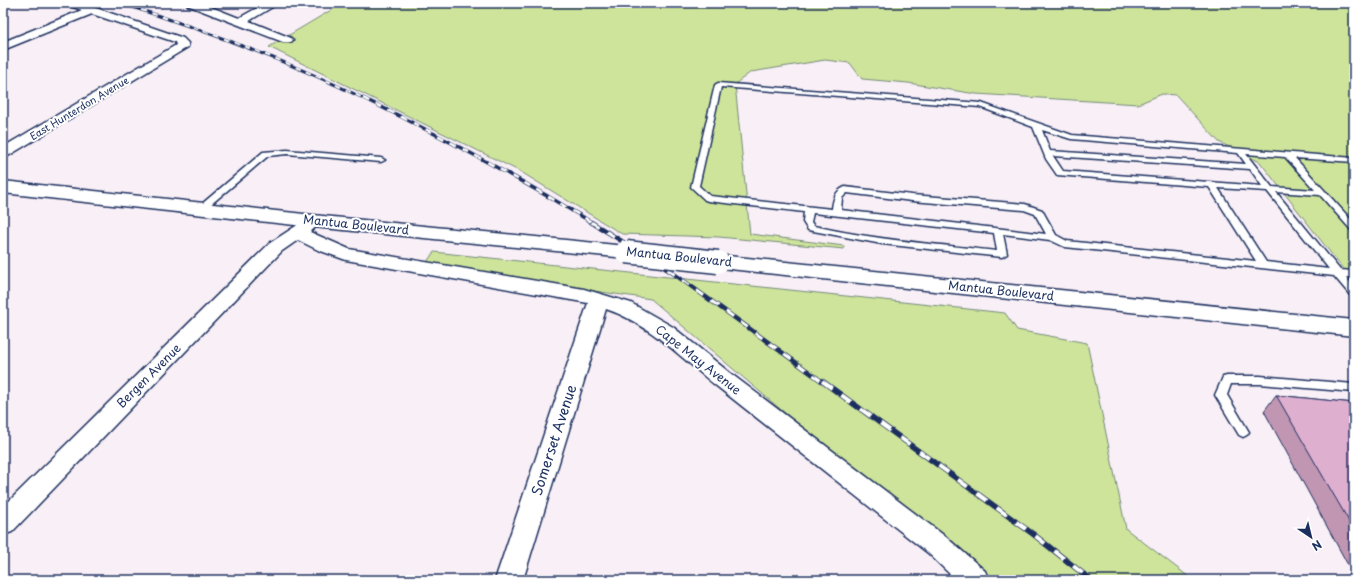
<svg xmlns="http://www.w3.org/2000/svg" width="1357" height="583" font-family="'Playpen Sans',sans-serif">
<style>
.green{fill:#cee49a;stroke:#748a7c}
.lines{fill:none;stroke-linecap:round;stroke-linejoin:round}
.lane-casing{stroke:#1b2f5e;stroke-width:3}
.street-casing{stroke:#1b2f5e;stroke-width:3}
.secondary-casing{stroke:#1b2f5e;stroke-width:3}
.lane{fill:#fff;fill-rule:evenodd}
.street{fill:#fff;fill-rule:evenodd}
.secondary{fill:#fff;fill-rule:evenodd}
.rail-far3-casing{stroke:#1b2f5e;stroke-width:3}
.rail-far2-casing{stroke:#1b2f5e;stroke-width:3.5}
.rail-far1-casing{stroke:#1b2f5e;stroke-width:4.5}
.rail-casing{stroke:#1b2f5e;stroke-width:5.5}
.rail-far3{stroke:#fff;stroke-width:2;stroke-dasharray:5.5;stroke-linecap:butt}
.rail-far2{stroke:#fff;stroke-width:2.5;stroke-dasharray:7;stroke-linecap:butt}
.rail-far1{stroke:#fff;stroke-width:3;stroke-dasharray:9;stroke-linecap:butt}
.rail{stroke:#fff;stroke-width:4;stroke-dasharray:12;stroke-linecap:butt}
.secondary-bridge-casing{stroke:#1b2f5e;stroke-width:25;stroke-linecap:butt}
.secondary-bridge{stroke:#fff;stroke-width:22}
.wall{fill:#c096b3;stroke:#1b2f5e}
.building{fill:#dfafd0;stroke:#1b2f5e}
.labels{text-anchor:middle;stroke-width:4;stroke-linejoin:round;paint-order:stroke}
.far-street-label{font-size:10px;fill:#1b2f5e;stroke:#fff}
.street-label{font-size:12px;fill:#1b2f5e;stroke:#fff}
.near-street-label{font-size:14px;fill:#1b2f5e;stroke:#fff}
</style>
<rect width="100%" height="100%" fill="#f9eff6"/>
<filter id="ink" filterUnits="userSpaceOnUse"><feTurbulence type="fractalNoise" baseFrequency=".025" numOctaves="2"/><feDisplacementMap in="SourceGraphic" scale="8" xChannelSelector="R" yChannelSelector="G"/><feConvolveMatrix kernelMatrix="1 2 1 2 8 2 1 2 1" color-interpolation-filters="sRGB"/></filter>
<g filter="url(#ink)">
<g class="green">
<polygon points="343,3 1354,3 1354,283 1260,162 1219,142 1176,95 1162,94 1138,104 976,94 908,83 862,79 850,63 825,60 751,72 735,84 750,234 844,246 844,249 719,237 622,234 521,172 269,47"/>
<polygon points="434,252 1005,313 1017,330 1087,343 1126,529 1193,580 981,580 651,299 423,267"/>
</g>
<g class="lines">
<defs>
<g id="lane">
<path d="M718,83L981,103L1072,135L1354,158V162L1295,158L1354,223V231L1351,230L1320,195L1276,192L1340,270L1354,271V277H1346L1354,287V296L1350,295L1334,276L1065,247L1050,240L1003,234L1007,254L1002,257L882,244L808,230L803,222L804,212L708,201L705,200L691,187L715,85ZM721,87L980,107L1033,127L1046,159L1057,175L1209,187L1256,261L1067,241L1056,235L1042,210L1025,204L912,195L845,187C835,191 833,200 832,209L710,196L699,186ZM1042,130L1071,139L1238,153L1246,164L1050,151ZM1246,154L1285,157L1315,190L1272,187ZM1053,156L1250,169L1262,186L1063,171ZM1218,188L1267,191L1329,269L1266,262ZM847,193L912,201L1024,210L1035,214L1046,234L841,210L842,198ZM813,213L994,233L997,251C935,244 874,240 814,226L811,222Z"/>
<polygon points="287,150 381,158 385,160 381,162 287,154 268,156 203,211 197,211 196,209 263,152"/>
<polygon points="1227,376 1260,376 1354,384 1354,392 1260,384 1231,384 1227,395 1249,432 1247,435 1243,437 1239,435 1215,395 1223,377"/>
</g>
<g id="street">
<polygon points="66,3 81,3 183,38 188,43 188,47 8,156 3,157 3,147 176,45 175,42 92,14 3,50 3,42 82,10 67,5"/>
<polygon points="186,3 201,3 239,18 266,3 279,3 249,21 291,38 293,40 291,42 283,42 187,5"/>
<path d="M308,221L314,222L317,226L310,232L349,249L584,289L631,303L673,327L730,373L946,537L985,571L989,580H956L928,553C858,498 789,443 719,388C683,360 651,324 606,309L523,580H495L588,303L346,260L318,250L298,240L282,251L12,532L3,535V507L270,243L302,222Z"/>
</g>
<g id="secondary">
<polygon points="3,181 313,215 626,246 633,247 636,252 633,257 626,258 313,227 3,193"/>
<polygon points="718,255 1354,320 1354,336 711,267 707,262 711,257"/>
</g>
</defs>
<use href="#lane" class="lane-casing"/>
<use href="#street" class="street-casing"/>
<use href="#secondary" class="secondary-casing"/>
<use href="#lane" class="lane"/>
<use href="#street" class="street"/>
<use href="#secondary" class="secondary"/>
<defs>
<path id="rail-far3" d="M120,3C204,30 287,60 365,99"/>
<path id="rail-far2" d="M363,98C442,136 518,178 593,223"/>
<polyline id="rail-far1" points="591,222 670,271 823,382"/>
<polyline id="rail" points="822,381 1033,534 1091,580"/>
</defs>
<use href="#rail-far3" class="rail-far3-casing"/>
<use href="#rail-far2" class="rail-far2-casing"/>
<use href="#rail-far1" class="rail-far1-casing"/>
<use href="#rail" class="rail-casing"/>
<use href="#rail-far3" class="rail-far3"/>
<use href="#rail-far2" class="rail-far2"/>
<use href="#rail-far1" class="rail-far1"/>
<use href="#rail" class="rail"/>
<defs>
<polyline id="secondary-bridge" points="626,252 718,262"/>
</defs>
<use href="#secondary-bridge" class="secondary-bridge-casing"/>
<use href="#secondary-bridge" class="secondary-bridge"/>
</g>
<polygon class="wall" points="1276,395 1354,403 1354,576 1264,411"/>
<polygon class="building" points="1276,395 1354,403 1354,530"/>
</g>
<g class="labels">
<g class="far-street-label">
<text transform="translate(79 108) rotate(-31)" y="4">East Hunterdon Avenue</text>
</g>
<g class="street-label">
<text transform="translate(356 225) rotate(6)" y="4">Mantua Boulevard</text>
<text transform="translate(679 257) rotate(6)" y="4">Mantua Boulevard</text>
<text transform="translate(1001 291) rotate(6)" y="4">Mantua Boulevard</text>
<text transform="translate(698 360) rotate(38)" y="4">Cape May Avenue</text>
<text transform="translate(149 376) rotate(-45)" y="4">Bergen Avenue</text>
</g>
<g class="near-street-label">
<text transform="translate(554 440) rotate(-72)" y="5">Somerset Avenue</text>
</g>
</g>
<rect width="1357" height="583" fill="none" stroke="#fff" stroke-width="16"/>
<rect x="8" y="8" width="1341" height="567" fill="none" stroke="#1b2f5e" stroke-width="1.5" filter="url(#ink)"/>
<g transform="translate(1311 537) rotate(145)" stroke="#ffffff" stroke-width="3" paint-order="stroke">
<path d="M0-3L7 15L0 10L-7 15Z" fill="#1b2f5e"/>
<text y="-6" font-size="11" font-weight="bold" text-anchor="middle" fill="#1b2f5e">N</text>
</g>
</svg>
